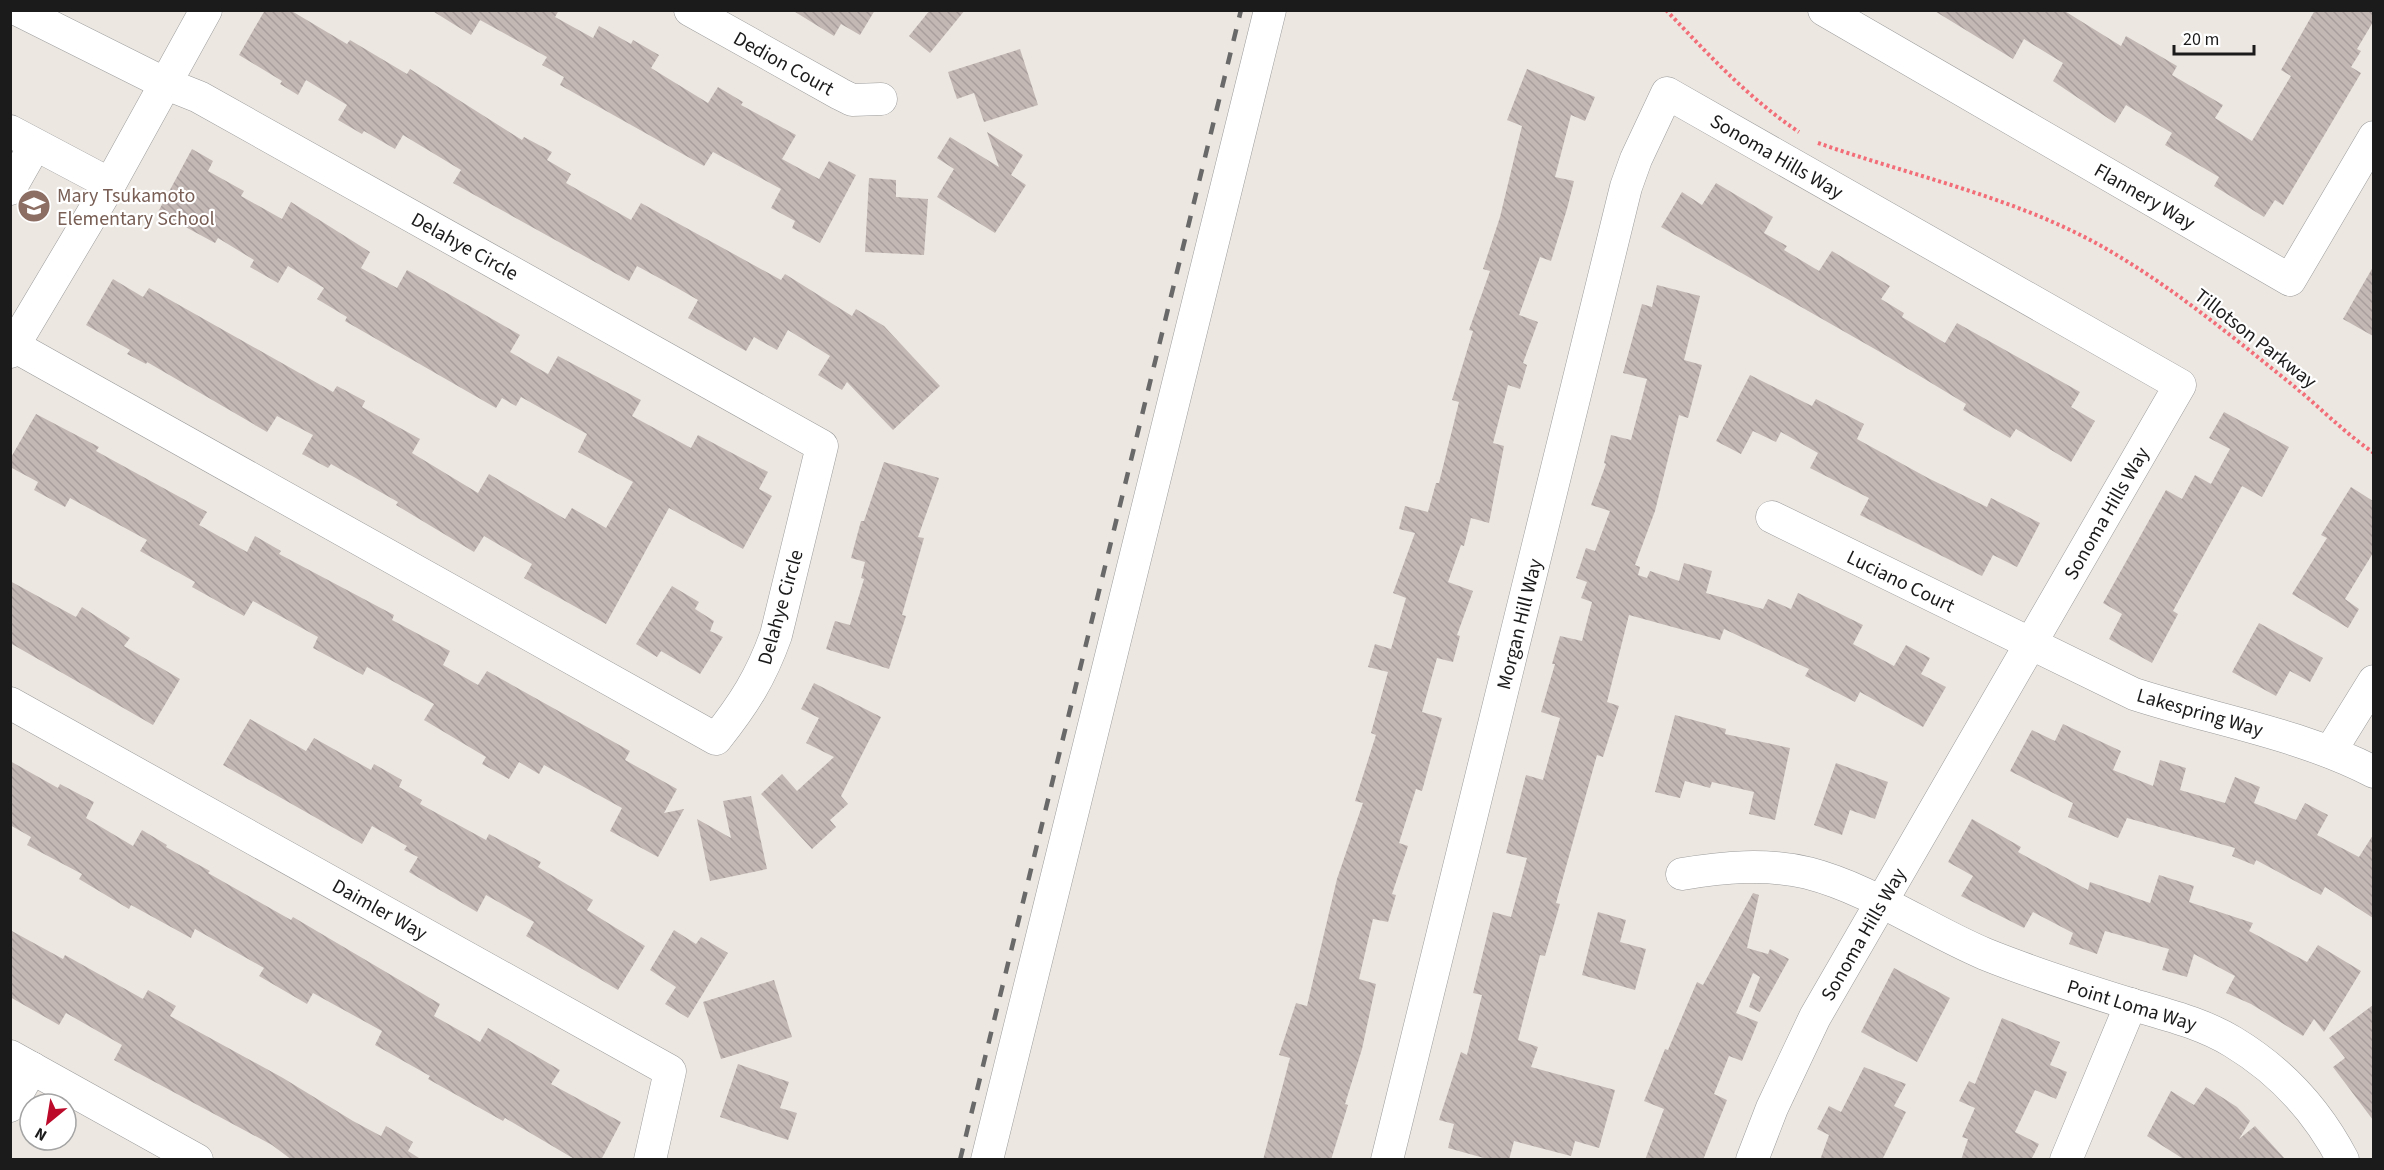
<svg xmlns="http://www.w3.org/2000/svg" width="2384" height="1170" font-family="'Source Sans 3',sans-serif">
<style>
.building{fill:url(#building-back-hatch)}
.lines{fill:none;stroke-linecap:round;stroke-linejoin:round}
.minor-casing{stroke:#9c9c9c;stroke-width:33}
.path{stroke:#f26d77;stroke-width:4;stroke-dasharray:3 3;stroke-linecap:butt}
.minor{stroke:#fff;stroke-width:32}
.rail{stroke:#696969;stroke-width:4.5;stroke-dasharray:12 12;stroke-linecap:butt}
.labels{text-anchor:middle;stroke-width:4.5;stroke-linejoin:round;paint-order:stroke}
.street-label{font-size:20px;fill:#1b1b1b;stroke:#fff}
.education-label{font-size:20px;fill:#785e54;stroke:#fff;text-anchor:start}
</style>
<defs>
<pattern id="building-back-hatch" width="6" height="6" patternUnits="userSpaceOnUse" patternTransform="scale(1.5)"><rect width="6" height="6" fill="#c4b8b5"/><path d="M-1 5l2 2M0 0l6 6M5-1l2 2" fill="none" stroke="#a89e9b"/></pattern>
</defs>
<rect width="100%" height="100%" fill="#ece7e1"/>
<g class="building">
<polygon points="265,10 290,10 347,44 350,40 407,74 410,69 522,140 524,137 552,152 547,160 571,174 566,183 631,220 641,203 781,280 785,274 852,316 856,309 884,326 940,386 893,430 847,382 842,390 818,375 830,356 788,330 777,350 754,337 746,351 688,318 698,300 672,285 637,266 629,281 453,183 461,170 403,135 395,149 364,131 362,134 338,120 347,105 306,80 298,95 280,84 282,81 239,55"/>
<polygon points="431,10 559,10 555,17 593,38 599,26 631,44 633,40 659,55 651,68 708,103 718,87 743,102 741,105 796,135 782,159 819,179 829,161 856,175 820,243 792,228 795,221 771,208 781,189 713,152 704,166 560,85 564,77 542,65 547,57 480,20 471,35"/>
<polygon points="792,10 875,10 860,35 841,24 834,36"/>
<polygon points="930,10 965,10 930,53 909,36"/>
<polygon points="1933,10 2063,10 2121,46 2126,36 2177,66 2172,75 2223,105 2215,118 2252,141 2291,76 2281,70 2315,10 2373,10 2373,22 2357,49 2361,51 2351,67 2361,73 2283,205 2275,200 2264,217 2214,186 2219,177 2165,145 2172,133 2126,105 2115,123 2053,81 2063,63 2024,39 2013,59"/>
<polygon points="1020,49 1038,105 984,122 974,93 957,99 948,72"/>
<polygon points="1527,69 1595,97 1585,121 1571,115 1555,177 1574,181 1567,209 1551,261 1540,257 1519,315 1538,322 1523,363 1527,365 1520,389 1508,385 1493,443 1504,446 1489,523 1471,518 1464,546 1461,545 1448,582 1473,591 1457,635 1460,636 1453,662 1437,658 1422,712 1442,718 1422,791 1416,789 1399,843 1408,846 1392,894 1396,895 1388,922 1373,919 1359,979 1376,984 1362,1049 1345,1104 1348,1105 1331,1160 1263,1160 1290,1058 1279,1055 1296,1003 1307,1006 1337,879 1363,803 1355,801 1376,735 1371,733 1388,672 1368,667 1375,644 1391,649 1406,598 1393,593 1415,533 1399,529 1405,506 1428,512 1436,483 1439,483 1459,402 1452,400 1473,331 1469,330 1490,271 1483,269 1500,217 1522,126 1507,120"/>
<polygon points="987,132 1023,155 1011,175 1026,185 995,233 937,197 954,169 937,158 950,137 999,167"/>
<polygon points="192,149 213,161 208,171 244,191 241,196 282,219 291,202 370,252 361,268 397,288 407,270 520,335 510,352 548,374 558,356 641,400 632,416 691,448 698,435 768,472 759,489 772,496 743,549 669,508 606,624 524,578 532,564 484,536 474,552 396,505 398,502 331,464 328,468 302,454 313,435 277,416 267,432 147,362 146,364 127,354 130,350 86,325 113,279 143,297 149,288 333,392 337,386 365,401 362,407 420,439 412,453 478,493 489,474 565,519 572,508 606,528 633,482 578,452 587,434 521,397 516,406 502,398 496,408 345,321 347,317 317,299 324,288 288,266 278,283 250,267 254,260 218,238 215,243 158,212"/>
<polygon points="869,178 896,180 896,197 928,199 924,255 865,252"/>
<polygon points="1716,183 1773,217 1764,233 1787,246 1784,250 1819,271 1832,251 1890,286 1881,299 1904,313 1902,317 1945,343 1957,323 2080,392 2071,407 2095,421 2071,462 2016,429 2010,438 1963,410 1966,404 1880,352 1661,227 1682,192 1702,205"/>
<polygon points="2373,267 2373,336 2343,319"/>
<polygon points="1657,285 1700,296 1684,360 1702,365 1688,418 1679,415 1655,511 1635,565 1640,567 1638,575 1647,578 1650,571 1679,581 1684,563 1712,571 1706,593 1763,609 1768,599 1791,609 1798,593 1863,625 1853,644 1894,666 1906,645 1930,658 1921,674 1946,687 1923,727 1860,692 1855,702 1805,676 1809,669 1724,629 1720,640 1629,615 1607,702 1619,706 1603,757 1597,755 1556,903 1560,904 1545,956 1540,955 1518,1040 1538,1047 1531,1067 1615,1090 1599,1148 1575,1141 1571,1156 1514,1141 1509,1160 1491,1160 1448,1148 1454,1124 1439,1120 1461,1052 1467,1055 1482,995 1473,993 1493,912 1511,917 1527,858 1506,853 1526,775 1543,780 1560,718 1541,712 1555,664 1552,664 1560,636 1582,641 1592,602 1581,598 1587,582 1576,578 1586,548 1595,551 1610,511 1591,505 1606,464 1604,463 1611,435 1631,440 1647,379 1623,373 1642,304 1652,307"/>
<polygon points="1750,375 1812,406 1816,399 1864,424 1857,439 1928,478 1987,507 1991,498 2040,523 2017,567 1993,555 1982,576 1860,515 1869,498 1810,468 1818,453 1781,432 1776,442 1753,431 1741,454 1716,441"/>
<polygon points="2224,412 2289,447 2262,497 2242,486 2173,611 2178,614 2152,663 2109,639 2122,614 2103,603 2166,490 2182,499 2195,475 2211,484 2230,449 2209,438"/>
<polygon points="36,414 99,447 96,451 207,512 199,525 247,552 255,536 281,551 279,554 394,615 392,620 450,651 443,665 478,685 487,671 630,751 625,760 677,789 664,813 684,809 658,857 610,831 622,808 544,765 539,774 519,762 509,779 482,764 486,757 424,720 434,704 367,667 363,675 313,648 318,637 253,601 244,616 192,587 195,582 140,551 147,540 70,498 65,507 34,490 38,482 10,467 10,459"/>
<polygon points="884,462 939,478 918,537 924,538 902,615 906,616 889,669 826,649 835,621 850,625 864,579 861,578 865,562 851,558 861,521 864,521"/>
<polygon points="2351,487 2373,501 2373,553 2345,599 2359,609 2348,628 2292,594 2327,538 2321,535"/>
<polygon points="10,581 76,617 82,607 130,638 124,646 180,679 153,725 10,643"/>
<polygon points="672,586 699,602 695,609 714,621 710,631 723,637 700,674 661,651 657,657 636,644"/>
<polygon points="2259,623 2323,658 2310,682 2290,671 2276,696 2232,672"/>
<polygon points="814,683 881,717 841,796 848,804 830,820 836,827 812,849 761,794 782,774 797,791 834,757 806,743 819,718 801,709"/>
<polygon points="1675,715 1726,729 1725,734 1790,748 1775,820 1749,814 1754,792 1712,782 1710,788 1685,781 1680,798 1655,792"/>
<polygon points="250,719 306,751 314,738 371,770 374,764 402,780 399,787 422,800 420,804 486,840 489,834 541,862 538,867 593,900 587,910 645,946 618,990 526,936 534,922 486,895 477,912 409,872 418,857 404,850 407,846 372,826 362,844 223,765"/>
<polygon points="2063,724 2121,751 2113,770 2153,786 2160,760 2186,768 2180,790 2225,803 2235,777 2260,787 2254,803 2296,820 2305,803 2328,815 2317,835 2359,857 2373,835 2373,918 2325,887 2321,895 2256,860 2254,865 2232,856 2235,848 2127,818 2118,838 2068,817 2073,803 2010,771 2032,730 2055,741"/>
<polygon points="10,761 58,788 60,784 94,802 86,818 133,846 142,830 167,845 166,847 210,871 208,873 291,920 293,917 440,1004 434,1016 480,1042 488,1028 560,1070 551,1084 621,1122 601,1160 576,1160 505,1118 503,1121 428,1079 430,1076 375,1045 382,1031 313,993 307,1004 259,976 264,968 195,929 191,938 131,905 129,909 79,879 82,874 27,845 31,837 10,825"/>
<polygon points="1836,763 1888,782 1875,819 1850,810 1842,835 1814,825"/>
<polygon points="751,796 767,869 710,881 697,819 731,838 723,801"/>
<polygon points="1972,819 2021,847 2018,852 2088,890 2090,882 2150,903 2159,875 2194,886 2189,902 2253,923 2249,931 2307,962 2318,945 2361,971 2324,1032 2314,1019 2303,1036 2251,1004 2226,993 2235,976 2194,954 2187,977 2162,970 2169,949 2105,931 2097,954 2069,944 2073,933 2033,912 2024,928 1961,896 1973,876 1948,862"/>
<polygon points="1753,893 1759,895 1747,948 1768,954 1770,949 1789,959 1760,1012 1749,1007 1760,977 1753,973 1736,1013 1758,1022 1742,1061 1729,1056 1714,1094 1727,1100 1703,1160 1645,1160 1664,1109 1644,1101 1665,1049 1668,1050 1697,982 1703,985"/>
<polygon points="1598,912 1626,920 1620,942 1646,949 1635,990 1582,975"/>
<polygon points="10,930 63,959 65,955 143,999 148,990 176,1006 170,1016 283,1078 353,1121 381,1136 386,1126 413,1142 408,1151 422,1160 292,1160 272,1145 114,1060 122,1045 66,1013 59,1025 10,997"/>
<polygon points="674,930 696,944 701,937 728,953 688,1018 665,1004 676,987 650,970"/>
<polygon points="1894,968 1950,998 1917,1062 1861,1032"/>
<polygon points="774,980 792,1037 721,1059 703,1002"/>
<polygon points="2373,1005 2373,1120 2333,1067 2345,1058 2329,1038"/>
<polygon points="2002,1018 2060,1042 2050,1065 2067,1072 2056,1099 2035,1090 2015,1132 2039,1144 2031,1160 1961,1160 1968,1139 1962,1137 1975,1108 1959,1101 1969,1081 1975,1084"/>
<polygon points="738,1064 789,1082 780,1108 797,1113 788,1140 720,1117"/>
<polygon points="1864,1067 1906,1084 1894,1106 1906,1112 1882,1160 1820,1160 1829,1135 1817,1129 1829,1106 1841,1112"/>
<polygon points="2206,1087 2237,1107 2250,1121 2239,1139 2255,1126 2286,1160 2185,1160 2147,1136 2171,1091 2194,1105"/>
</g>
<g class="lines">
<defs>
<g id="minor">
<polyline points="690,10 840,94 852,100 881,99"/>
<polyline points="1824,10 2290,280 2374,137"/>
<polyline points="10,131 110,184"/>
<polyline points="10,189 35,145"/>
<path d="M14,346L716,739C744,704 761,677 776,635L822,446L199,97L164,83L18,10"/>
<polyline points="10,352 110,184 206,10"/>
<path d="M1772,517L2134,694C2214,720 2298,733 2374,772"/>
<polyline points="10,703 670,1071 650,1160"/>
<polyline points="2330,752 2374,681"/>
<path d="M1682,874C1724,867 1765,863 1808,873C1870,889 1926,929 1985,954C2032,973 2079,988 2127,1003C2163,1014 2200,1022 2233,1042C2281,1071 2317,1110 2343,1160"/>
<polyline points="10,1056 197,1160"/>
<polyline points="10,1106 32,1068"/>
<polyline points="987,1160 1270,10"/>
<polyline points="1387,1160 1626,187 1636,159 1667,93 2180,385 1815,1017 1772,1108 1752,1160"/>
<polyline points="2066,1160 2131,1004"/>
</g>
</defs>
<use href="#minor" class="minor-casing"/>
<g class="path">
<path d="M1666,10C1708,54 1748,98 1799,132"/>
<path d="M1818,143C1918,178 2024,199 2115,254C2177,291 2234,338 2290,383C2319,406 2343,432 2374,453"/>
</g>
<use href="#minor" class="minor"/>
<polyline class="rail" points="960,1160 1241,10"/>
</g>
<defs>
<symbol id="school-disc" viewBox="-11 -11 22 22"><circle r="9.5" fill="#8d6e63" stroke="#fff"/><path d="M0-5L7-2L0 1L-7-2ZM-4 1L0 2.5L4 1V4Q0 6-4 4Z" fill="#fff"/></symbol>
</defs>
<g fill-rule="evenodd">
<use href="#school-disc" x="15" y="187" width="38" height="38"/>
</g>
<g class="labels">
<g class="street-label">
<text transform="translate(784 63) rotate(29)" y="7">Dedion Court</text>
<text transform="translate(1777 156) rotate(30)" y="7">Sonoma Hills Way</text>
<text transform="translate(2145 196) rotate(30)" y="7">Flannery Way</text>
<text transform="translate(465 246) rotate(29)" y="7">Delahye Circle</text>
<text transform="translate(2256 338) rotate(38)" y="7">Tillotson Parkway</text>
<text transform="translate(2106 513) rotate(-60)" y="7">Sonoma Hills Way</text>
<text transform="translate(1901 581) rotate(26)" y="7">Luciano Court</text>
<text transform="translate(780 607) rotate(-74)" y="7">Delahye Circle</text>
<text transform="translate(1519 624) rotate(-76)" y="7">Morgan Hill Way</text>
<text transform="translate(2200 712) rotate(16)" y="7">Lakespring Way</text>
<text transform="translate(380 909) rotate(29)" y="7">Daimler Way</text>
<text transform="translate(1863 934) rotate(-60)" y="7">Sonoma Hills Way</text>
<text transform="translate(2132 1005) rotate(17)" y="7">Point Loma Way</text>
</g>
<g class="education-label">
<text x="57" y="202">Mary Tsukamoto<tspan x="57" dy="23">Elementary School</tspan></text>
</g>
</g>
<rect width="2384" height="1170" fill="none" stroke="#1b1b1b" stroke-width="24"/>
<g transform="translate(48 1122) rotate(210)"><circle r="28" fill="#ffffff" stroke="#a4a4a4" stroke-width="1.5"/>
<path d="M0-4.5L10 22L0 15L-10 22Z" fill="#bc0a2b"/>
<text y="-9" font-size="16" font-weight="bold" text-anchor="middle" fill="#1b1b1b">N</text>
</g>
<path d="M2174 45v9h80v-9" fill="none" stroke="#1b1b1b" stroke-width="3"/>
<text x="2183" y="45" font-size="18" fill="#1b1b1b" stroke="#ffffff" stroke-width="4.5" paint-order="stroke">20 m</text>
</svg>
